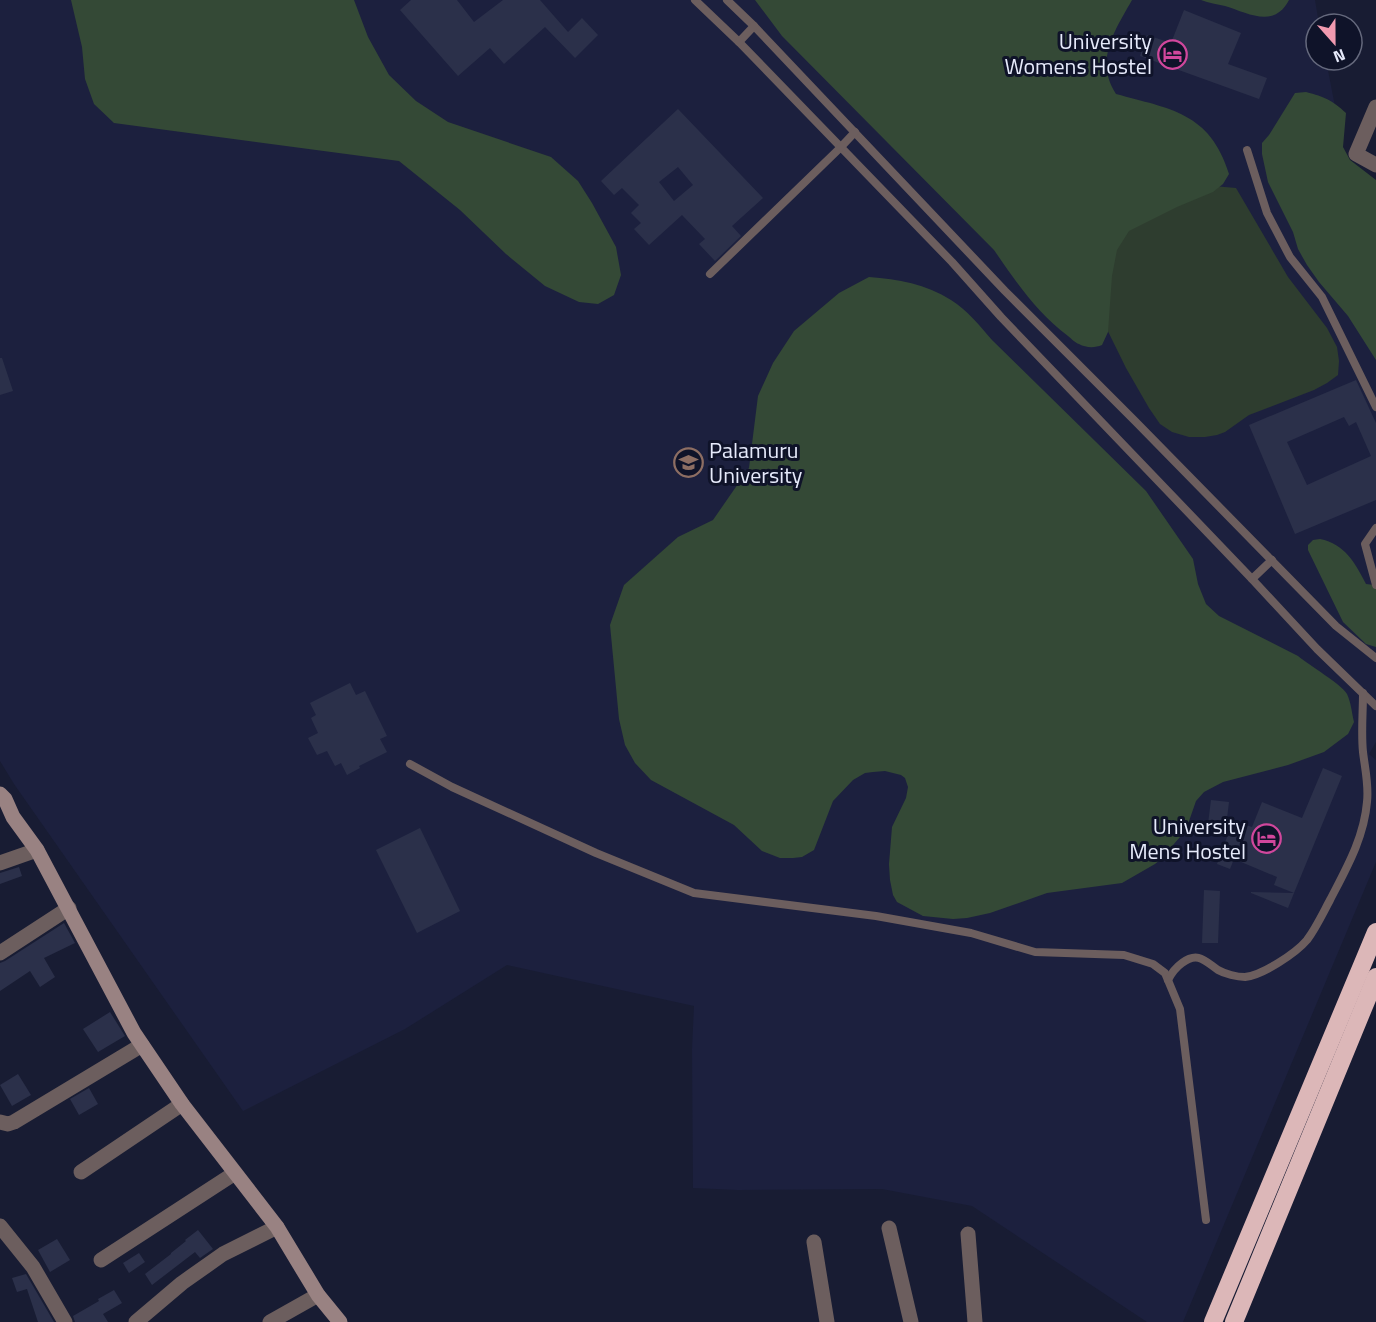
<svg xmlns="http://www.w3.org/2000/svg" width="1376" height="1322" font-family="'Titillium Web',sans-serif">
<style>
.built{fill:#1c203e}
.green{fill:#2e3d2f}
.forest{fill:#344936}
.building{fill:#2b304a;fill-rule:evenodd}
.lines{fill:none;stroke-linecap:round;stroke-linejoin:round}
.lane{stroke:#6c5e5e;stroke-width:8}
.street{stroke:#6c5e5e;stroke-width:15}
.secondary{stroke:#998282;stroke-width:15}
.highway{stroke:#dcb7b8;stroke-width:18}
.labels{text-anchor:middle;stroke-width:6;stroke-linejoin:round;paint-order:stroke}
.poi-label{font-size:22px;fill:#e6eafb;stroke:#0f1329;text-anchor:end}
</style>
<rect width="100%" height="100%" fill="#181c33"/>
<polygon class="built" points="0,0 1315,0 1319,24 1316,24 1316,60 1326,60 1347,168 1376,183 1376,742 1369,754 1376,760 1376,862 1183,1322 1147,1322 972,1206 882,1189 738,1190 693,1188 692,1049 694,1006 507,965 405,1029 243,1111 14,784 0,761"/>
<polygon class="green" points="1202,185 1236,188 1288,277 1327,328 1337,347 1339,361 1338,375 1327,383 1314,390 1249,415 1225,432 1217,435 1205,437 1189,437 1172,432 1160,424 1149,408 1126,368 1098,311 1110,239"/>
<g class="forest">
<polygon points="71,0 354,0 368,37 389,75 416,101 448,122 551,157 578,181 592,203 616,247 621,275 614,295 598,304 579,302 545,286 506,254 460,210 399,161 114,123 94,104 85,79 82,47"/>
<path d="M755,0H1132C1115,30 1094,61 1116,94C1170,109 1210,112 1229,174L1223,184L1213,192L1177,207L1129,231L1117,250L1112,276L1108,332L1102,345C1095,348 1086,348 1079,344C1075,343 1071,338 1068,336C1037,313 1016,282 994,250L782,36Z"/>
<path d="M1201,0H1289C1274,29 1248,13 1225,6C1217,4 1209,3 1201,0Z"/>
<path d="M1306,92C1325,97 1332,100 1346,113L1343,147L1350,160L1376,180V360L1348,316L1319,282L1307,265L1298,249L1293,232L1268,182L1262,154V143L1269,135L1295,93Z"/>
<path d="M869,277C898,279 926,284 951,300C967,310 980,326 992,340L1146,491L1193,559L1198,584L1206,604L1219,616L1298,656C1310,666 1340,683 1347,694C1351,702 1352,714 1354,722L1348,734L1324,752L1288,765L1223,782L1204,792L1196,801L1188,824L1180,837L1160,860L1155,864L1122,883L1047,893L990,913L967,918L953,919L923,916L897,902L893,895L890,880L889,864L892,827L906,798L908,787L905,778L901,775L885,771L873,772L865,773L853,780L833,801L814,850L802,857L793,858H780L762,851L734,825L651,780L635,763L625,745L619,719L610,625L624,585L678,537L713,520L749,468L758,396L773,363L794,331L839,293Z"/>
<path d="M1320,539C1345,544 1355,563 1366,584L1374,585L1376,583V647L1366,644L1343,622L1308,550V545L1313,540Z"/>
</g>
<g class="building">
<polygon points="411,0 457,0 474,22 503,0 540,0 568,32 582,18 598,35 575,58 545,27 504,64 490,48 458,76 400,10"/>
<polygon points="1184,10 1241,33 1228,64 1267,78 1259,99 1140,56 1147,35 1171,43"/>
<path d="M678,109L763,198L732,226L741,236L715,261L699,244L705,239L682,215L649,245L634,229L641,223L631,213L639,205L622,188L614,195L601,181ZM678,167L693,185L674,201L659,182Z"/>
<polygon points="0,358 2,358 13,391 0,395"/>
<path d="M1356,380L1376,423V500L1295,534L1249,425ZM1344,417L1349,426L1356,422L1371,456L1307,485L1287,442Z"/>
<polygon points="350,683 356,695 365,691 387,736 380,739 387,752 359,766 360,768 347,775 341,763 335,766 327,751 317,755 308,738 318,733 311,718 316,715 310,703"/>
<polygon points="1323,768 1342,776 1294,893 1274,885 1277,877 1234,859 1230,869 1217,864 1233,821 1252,827 1262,802 1302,818"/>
<polygon points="1211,800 1229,802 1226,826 1208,824"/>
<polygon points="420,828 460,911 417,933 376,850"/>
<polygon points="19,867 22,876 0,884 0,873"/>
<polygon points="1204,890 1220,891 1218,943 1202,943"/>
<polygon points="1251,892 1294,893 1288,908 1251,893"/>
<polygon points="64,923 75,943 44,958 55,977 40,987 30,971 0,991 0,963 5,961"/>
<polygon points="110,1012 125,1036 98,1052 83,1029"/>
<polygon points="18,1074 31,1095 12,1106 0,1085"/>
<polygon points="89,1088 98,1104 79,1115 70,1099"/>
<polygon points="198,1230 213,1249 200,1258 195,1252 152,1285 145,1274 171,1254 171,1253 186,1241 185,1240"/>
<polygon points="57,1239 70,1260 50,1272 38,1250"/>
<polygon points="139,1253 145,1262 129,1273 123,1263"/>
<polygon points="26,1274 54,1322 38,1322 27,1289 17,1292 12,1278"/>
<polygon points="114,1290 122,1303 103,1314 108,1322 75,1322 73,1316 99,1301 98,1299"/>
</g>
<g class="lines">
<g class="lane">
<polyline points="695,0 739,42 952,262 1001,317 1252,579 1317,649 1376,706"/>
<polyline points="727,0 754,26 1005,291 1135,421 1336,626 1376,658"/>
<polyline points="739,42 754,26"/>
<polyline points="1247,150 1267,213 1290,257 1322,297 1376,407"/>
<polyline points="710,274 840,148 855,132"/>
<polyline points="1376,528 1365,544 1376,585"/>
<polyline points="1252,579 1272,560"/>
<polyline points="410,764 452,787 596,853 694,893 876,916 971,933 1035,952 1124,955 1153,964 1165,973 1180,1009 1206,1220"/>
<path d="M1168,980C1172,972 1175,968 1182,963C1198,951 1205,961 1218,970C1225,974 1237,977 1245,977C1263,975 1296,953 1307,940C1316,928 1323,913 1330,900C1346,869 1364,838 1367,802C1369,785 1365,769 1363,752C1361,733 1363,712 1363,693"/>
</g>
<g class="street">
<polyline points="1376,107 1356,154 1376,165"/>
<polyline points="0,863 37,850"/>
<polyline points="0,953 69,908"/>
<polyline points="0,1122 8,1124 14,1122 142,1045"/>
<polyline points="81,1172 182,1104"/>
<polyline points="0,1226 33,1267 65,1322"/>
<polyline points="889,1228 911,1322"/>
<polyline points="968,1234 975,1322"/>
<polyline points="814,1242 827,1322"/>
<polyline points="101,1260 235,1173"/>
<polyline points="136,1322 182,1283 223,1254 277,1227"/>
<polyline points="270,1322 318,1295"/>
</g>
<polyline class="secondary" points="0,794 5,799 13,817 37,850 134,1033 182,1104 277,1227 318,1295 340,1322"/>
<g class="highway">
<polyline points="1213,1322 1376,932"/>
<polyline points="1234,1322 1376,977"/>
</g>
</g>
<defs>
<symbol id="hotel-ring" viewBox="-11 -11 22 22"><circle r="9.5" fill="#0f1329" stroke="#d1479c" stroke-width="1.5"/><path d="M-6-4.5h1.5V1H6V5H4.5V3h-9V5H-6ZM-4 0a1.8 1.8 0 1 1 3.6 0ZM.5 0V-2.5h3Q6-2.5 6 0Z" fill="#d1479c"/></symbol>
<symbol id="university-ring" viewBox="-11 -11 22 22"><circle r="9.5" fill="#0f1329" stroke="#8d6e63" stroke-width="1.5"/><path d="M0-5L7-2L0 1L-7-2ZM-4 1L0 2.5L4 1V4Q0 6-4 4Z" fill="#8d6e63"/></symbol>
</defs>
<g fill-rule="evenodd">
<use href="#hotel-ring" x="1156" y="38" width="33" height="33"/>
<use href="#university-ring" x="672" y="446" width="33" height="33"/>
<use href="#hotel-ring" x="1250" y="822" width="33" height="33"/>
</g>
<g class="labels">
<g class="poi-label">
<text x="1152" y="49">University<tspan x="1152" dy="25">Womens Hostel</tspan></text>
<text x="709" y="458" text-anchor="start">Palamuru<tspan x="709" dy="25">University</tspan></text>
<text x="1246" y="834">University<tspan x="1246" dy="25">Mens Hostel</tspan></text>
</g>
</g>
<g transform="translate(1334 42) rotate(159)"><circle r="28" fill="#0f1329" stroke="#65697d" stroke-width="1.5"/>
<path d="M0-4.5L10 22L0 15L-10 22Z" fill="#f19ab0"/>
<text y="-9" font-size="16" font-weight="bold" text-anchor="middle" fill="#e6eafb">N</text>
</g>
</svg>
